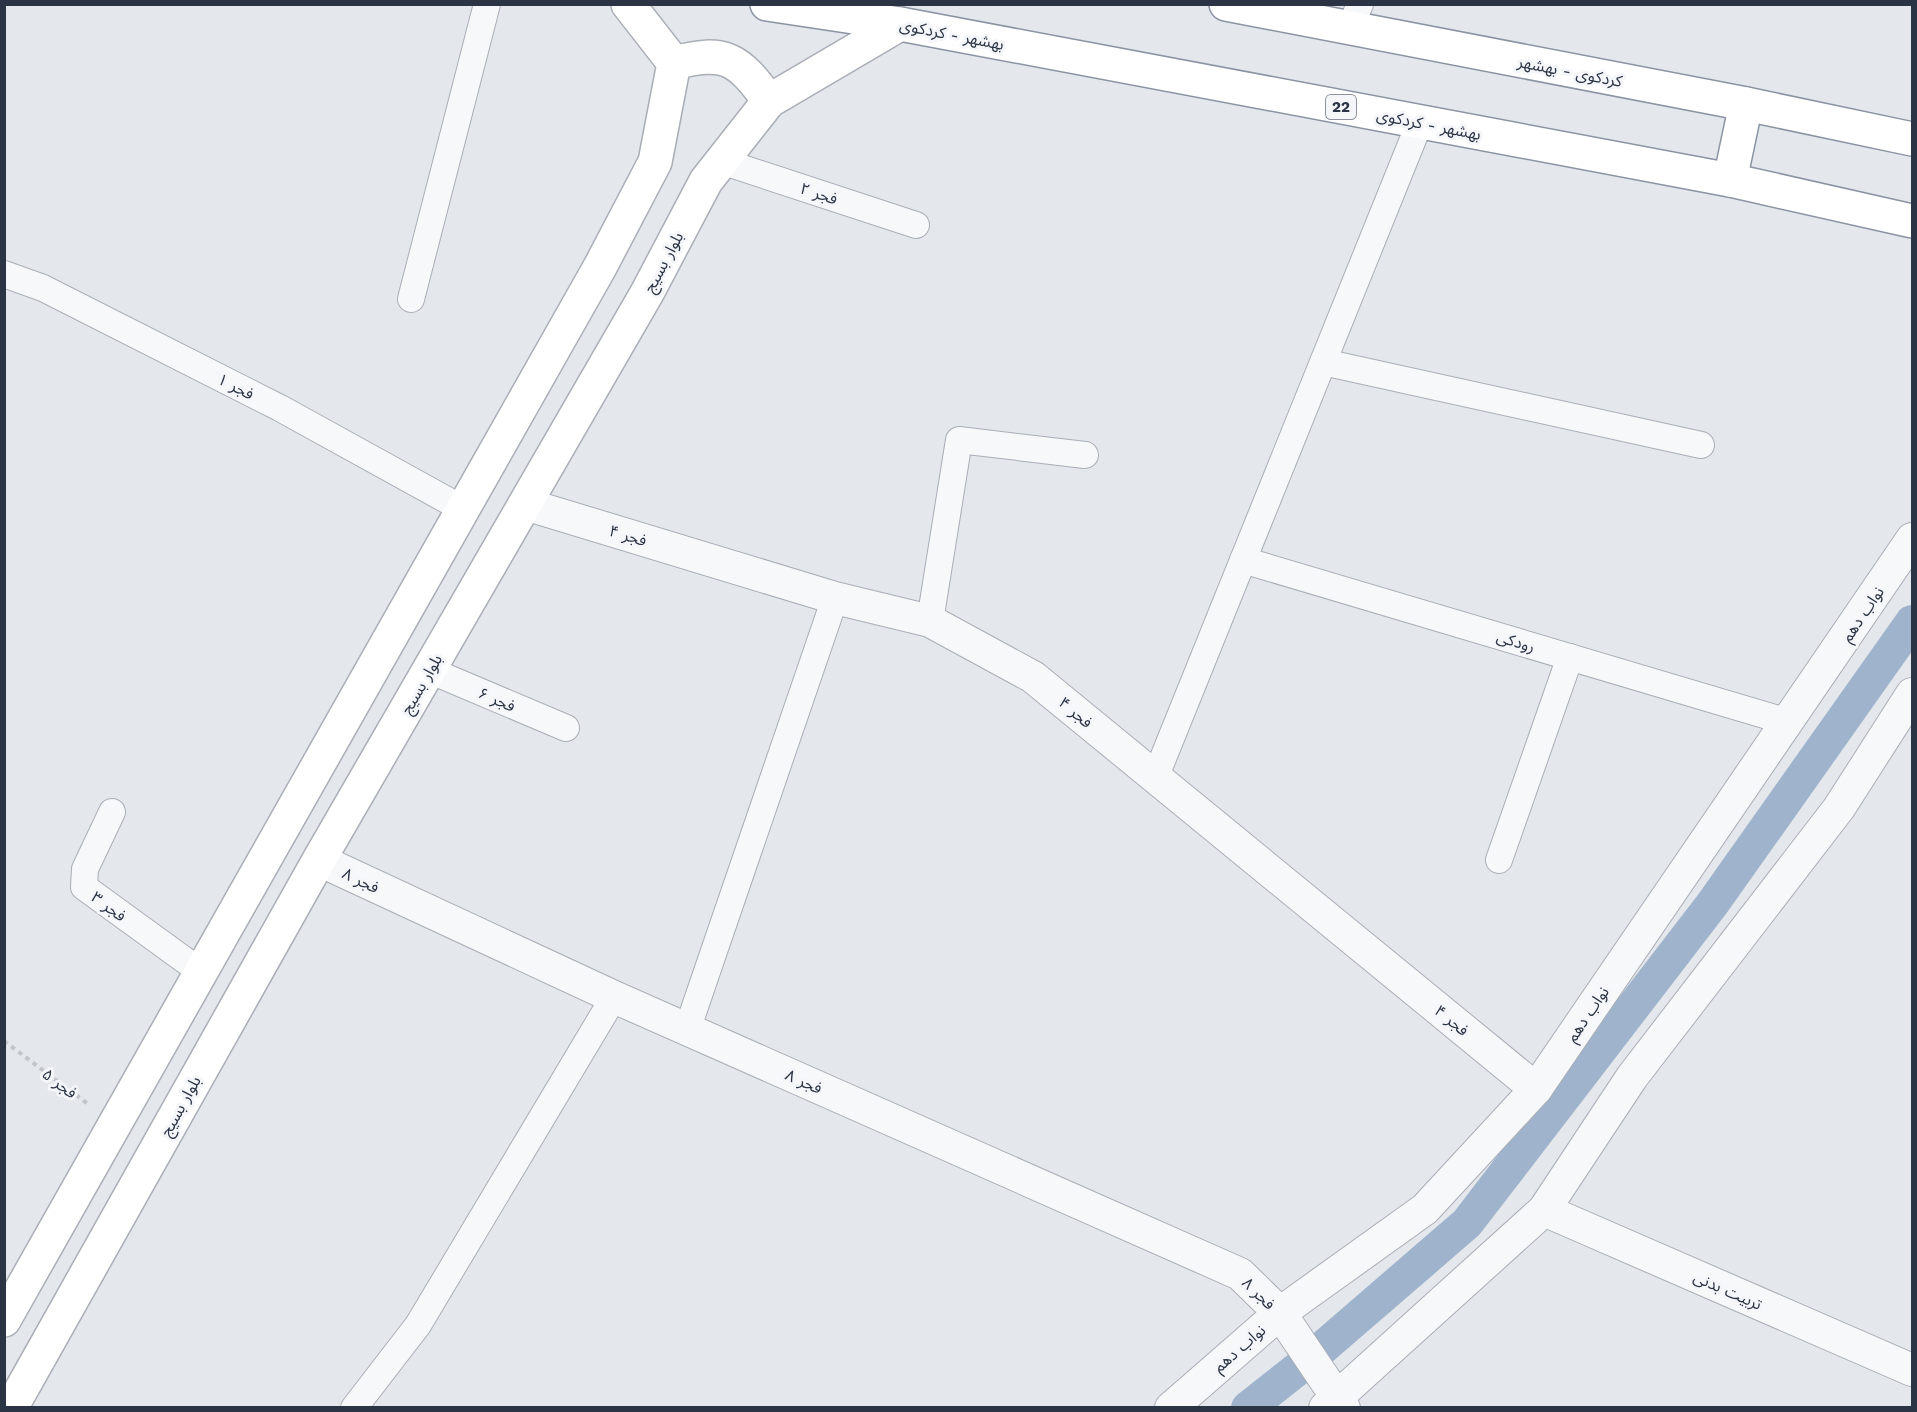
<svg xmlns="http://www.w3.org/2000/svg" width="1917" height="1412" font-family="'Work Sans','Noto Sans Arabic',sans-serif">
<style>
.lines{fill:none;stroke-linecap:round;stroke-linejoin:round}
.canal{stroke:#9fb4cc;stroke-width:34}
.minor-casing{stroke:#a9aeb7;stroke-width:28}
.tertiary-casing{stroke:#a9aeb7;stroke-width:34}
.secondary-casing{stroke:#a9aeb7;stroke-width:36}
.trunk-casing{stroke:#8b94a3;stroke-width:36}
.path{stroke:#c2c5cb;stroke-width:4;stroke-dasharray:4.5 4.5;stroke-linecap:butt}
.minor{stroke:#f7f8fa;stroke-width:26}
.tertiary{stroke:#f7f8fa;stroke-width:32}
.secondary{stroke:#fff;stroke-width:33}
.trunk{stroke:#fff;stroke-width:33}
.labels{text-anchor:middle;stroke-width:6;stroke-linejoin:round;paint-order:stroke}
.shield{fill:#f4f6f9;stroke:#676e7b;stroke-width:1.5}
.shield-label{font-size:15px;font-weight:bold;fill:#2b3445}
.street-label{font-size:16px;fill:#2b3445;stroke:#f4f6f9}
</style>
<rect width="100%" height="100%" fill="#e4e7ec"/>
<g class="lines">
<polyline class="canal" points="1248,1408 1305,1363 1467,1223 1713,903 1912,622"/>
<defs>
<g id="minor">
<polyline points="1350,28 1360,4"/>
<polyline points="721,161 916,225"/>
<polyline points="4,274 43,288 280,408 463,509"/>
<polyline points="411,299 487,4"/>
<polyline points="1323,362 1701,445"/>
<polyline points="1243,560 1788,722"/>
<polyline points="930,621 959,440 1085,455"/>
<polyline points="429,670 566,728"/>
<polyline points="1155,778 1420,122"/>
<polyline points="112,812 85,869 84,887 201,972"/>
<polyline points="1499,860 1570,657"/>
<polyline points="687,1030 835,598"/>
<polyline points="354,1408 418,1325 614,997"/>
</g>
<g id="tertiary">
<polyline points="525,504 835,598 930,621 1033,677 1536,1089"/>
<polyline points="319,860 614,997 1240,1274 1280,1313 1344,1408"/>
<polyline points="1544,1210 1912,1370"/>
<polyline points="1171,1408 1280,1313 1425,1209 1536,1089 1912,539"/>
<polyline points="1325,1408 1544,1210 1632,1077 1839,808 1912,694"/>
</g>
<g id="secondary">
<path d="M674,63C725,49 739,59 769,101"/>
<polyline points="4,1320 600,267 655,162 674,63 628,4"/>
<polyline points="11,1408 319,860 647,293 706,181 769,101 900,24"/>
</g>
<g id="trunk">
<polyline points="767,4 900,24 1730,180 1912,221"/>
<polyline points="1226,4 1746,104 1912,139"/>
<polyline points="1730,180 1746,104"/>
</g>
</defs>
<use href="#minor" class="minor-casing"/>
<use href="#tertiary" class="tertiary-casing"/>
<use href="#secondary" class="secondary-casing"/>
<use href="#trunk" class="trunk-casing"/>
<polyline class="path" points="4,1041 88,1104"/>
<use href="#minor" class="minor"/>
<use href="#tertiary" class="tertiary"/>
<use href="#secondary" class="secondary"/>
<use href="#trunk" class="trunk"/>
</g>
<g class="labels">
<rect class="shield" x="1326" y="95" width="30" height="24" rx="4.5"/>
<g class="shield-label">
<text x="1341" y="112">22</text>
</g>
<g class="street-label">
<text transform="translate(952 34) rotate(11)" y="6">بهشهر - کردکوی</text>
<text transform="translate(1570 71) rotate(11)" y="6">کردکوی - بهشهر</text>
<text transform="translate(1429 124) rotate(11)" y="6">بهشهر - کردکوی</text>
<text transform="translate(819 193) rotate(18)" y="6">فجر ۲</text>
<text transform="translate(663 262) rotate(-62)" y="6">بلوار بسیج</text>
<text transform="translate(236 386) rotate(27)" y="6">فجر ۱</text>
<text transform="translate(628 535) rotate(17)" y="6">فجر ۴</text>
<text transform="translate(1862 614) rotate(-56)" y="6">نواب دهم</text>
<text transform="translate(1516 641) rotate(17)" y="6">رودکی</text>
<text transform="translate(421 684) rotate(-60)" y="6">بلوار بسیج</text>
<text transform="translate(497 699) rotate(23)" y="6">فجر ۶</text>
<text transform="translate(1076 712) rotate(40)" y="6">فجر ۴</text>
<text transform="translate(361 880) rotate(25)" y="6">فجر ۸</text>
<text transform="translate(109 906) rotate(36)" y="6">فجر ۳</text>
<text transform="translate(1587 1014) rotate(-56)" y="6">نواب دهم</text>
<text transform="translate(1452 1020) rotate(39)" y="6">فجر ۴</text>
<text transform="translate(804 1081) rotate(24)" y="6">فجر ۸</text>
<text transform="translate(60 1083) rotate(37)" y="6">فجر ۵</text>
<text transform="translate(180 1106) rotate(-61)" y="6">بلوار بسیج</text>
<text transform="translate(1728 1290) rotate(24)" y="6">تربیت بدنی</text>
<text transform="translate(1259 1293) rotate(44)" y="6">فجر ۸</text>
<text transform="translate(1239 1348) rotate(-41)" y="6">نواب دهم</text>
</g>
</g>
<rect width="1917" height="1412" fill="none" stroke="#2b3445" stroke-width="12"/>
</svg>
